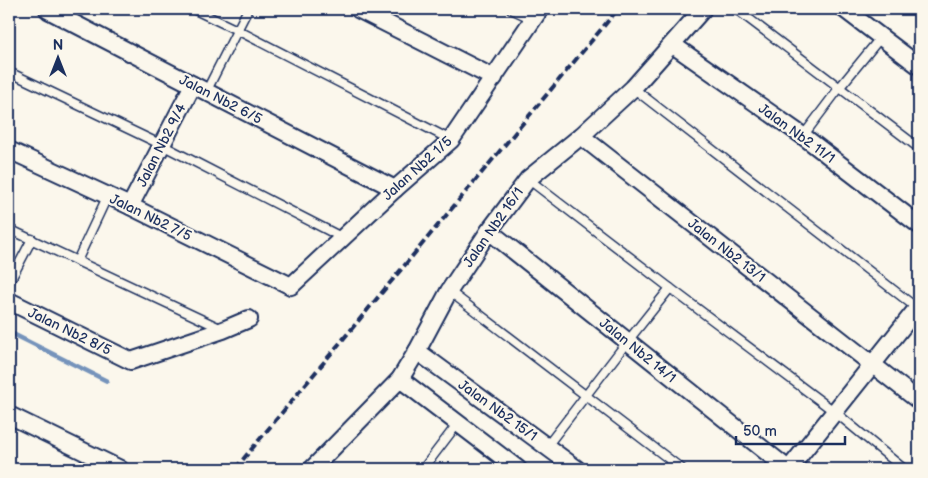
<svg xmlns="http://www.w3.org/2000/svg" width="928" height="478" font-family="'Balsamiq Sans',sans-serif">
<style>
.lines{fill:none;stroke-linecap:round;stroke-linejoin:round}
.stream{stroke:#7493bb;stroke-width:4.5}
.lane-casing{stroke:#1b2f5e;stroke-width:11}
.street-casing{stroke:#1b2f5e;stroke-width:20}
.lane{stroke:#fbf7ec;stroke-width:8}
.street{stroke:#fbf7ec;stroke-width:16}
.rail{stroke:#1b2f5e;stroke-width:4;stroke-dasharray:8 4;stroke-linecap:butt}
.labels{text-anchor:middle;stroke-width:4.5;stroke-linejoin:round;paint-order:stroke}
.street-label{font-size:14px;fill:#1b2f5e;stroke:#fbf7ec}
</style>
<rect width="100%" height="100%" fill="#fbf7ec"/>
<filter id="ink" filterUnits="userSpaceOnUse"><feTurbulence type="fractalNoise" baseFrequency=".02" numOctaves="2"/><feDisplacementMap in="SourceGraphic" scale="10" xChannelSelector="R" yChannelSelector="G"/><feConvolveMatrix kernelMatrix="1 2 1 2 8 2 1 2 1" color-interpolation-filters="sRGB"/></filter>
<g filter="url(#ink)">
<g class="lines">
<polyline class="stream" points="9,332 107,381"/>
<defs>
<g id="lane">
<polyline points="193,9 237,30 451,140"/>
<polyline points="511,9 533,19"/>
<polyline points="736,9 919,148"/>
<polyline points="9,72 162,145 343,238"/>
<polyline points="633,88 918,309"/>
<polyline points="206,92 248,9"/>
<polyline points="803,136 840,87 881,37"/>
<polyline points="528,179 670,288 835,412 904,469"/>
<polyline points="9,229 222,329"/>
<polyline points="77,261 108,195"/>
<polyline points="9,283 32,239"/>
<polyline points="449,291 682,469"/>
<polyline points="547,446 627,342 670,288"/>
<polyline points="423,469 458,423"/>
</g>
<g id="street">
<polyline points="358,9 494,78"/>
<polyline points="844,9 919,66"/>
<polyline points="48,10 395,189"/>
<polyline points="673,45 803,136 919,225"/>
<polyline points="581,136 919,401"/>
<polyline points="9,150 130,206 291,286 395,189 451,140 540,9"/>
<polyline points="130,206 193,85"/>
<polyline points="489,231 788,469"/>
<polyline points="9,301 131,361 223,330 249,319"/>
<polyline points="417,351 577,469"/>
<polyline points="400,379 518,469"/>
<polyline points="9,415 120,469"/>
<polyline points="312,469 400,379 417,351 449,291 489,231 528,179 581,136 633,88 703,9"/>
<polyline points="789,469 919,306"/>
</g>
</defs>
<use href="#lane" class="lane-casing"/>
<use href="#street" class="street-casing"/>
<use href="#lane" class="lane"/>
<use href="#street" class="street"/>
<polyline class="rail" points="235,469 618,9"/>
</g>
</g>
<g class="labels">
<g class="street-label">
<text transform="translate(221 99) rotate(27)" y="5">Jalan Nb2 6/5</text>
<text transform="translate(797 133) rotate(36)" y="5">Jalan Nb2 11/1</text>
<text transform="translate(161 145) rotate(-63)" y="5">Jalan Nb2 9/4</text>
<text transform="translate(417 168) rotate(-42)" y="5">Jalan Nb2 1/5</text>
<text transform="translate(151 217) rotate(26)" y="5">Jalan Nb2 7/5</text>
<text transform="translate(493 227) rotate(-55)" y="5">Jalan Nb2 16/1</text>
<text transform="translate(727 250) rotate(38)" y="5">Jalan Nb2 13/1</text>
<text transform="translate(70 331) rotate(26)" y="5">Jalan Nb2 8/5</text>
<text transform="translate(638 350) rotate(39)" y="5">Jalan Nb2 14/1</text>
<text transform="translate(498 410) rotate(36)" y="5">Jalan Nb2 15/1</text>
</g>
</g>
<rect width="928" height="478" fill="none" stroke="#fbf7ec" stroke-width="30"/>
<rect x="15" y="15" width="898" height="448" fill="none" stroke="#1b2f5e" stroke-width="2" filter="url(#ink)"/>
<g transform="translate(58 58)" stroke="#fbf7ec" stroke-width="4" paint-order="stroke">
<path d="M0-4L9 19L0 12L-9 19Z" fill="#1b2f5e"/>
<text y="-8" font-size="14" font-weight="bold" text-anchor="middle" fill="#1b2f5e">N</text>
</g>
<path d="M736 436v8h109v-8" fill="none" stroke="#1b2f5e" stroke-width="2.5"/>
<text x="743" y="436" font-size="15" fill="#1b2f5e" stroke="#fbf7ec" stroke-width="4" paint-order="stroke">50 m</text>
</svg>
